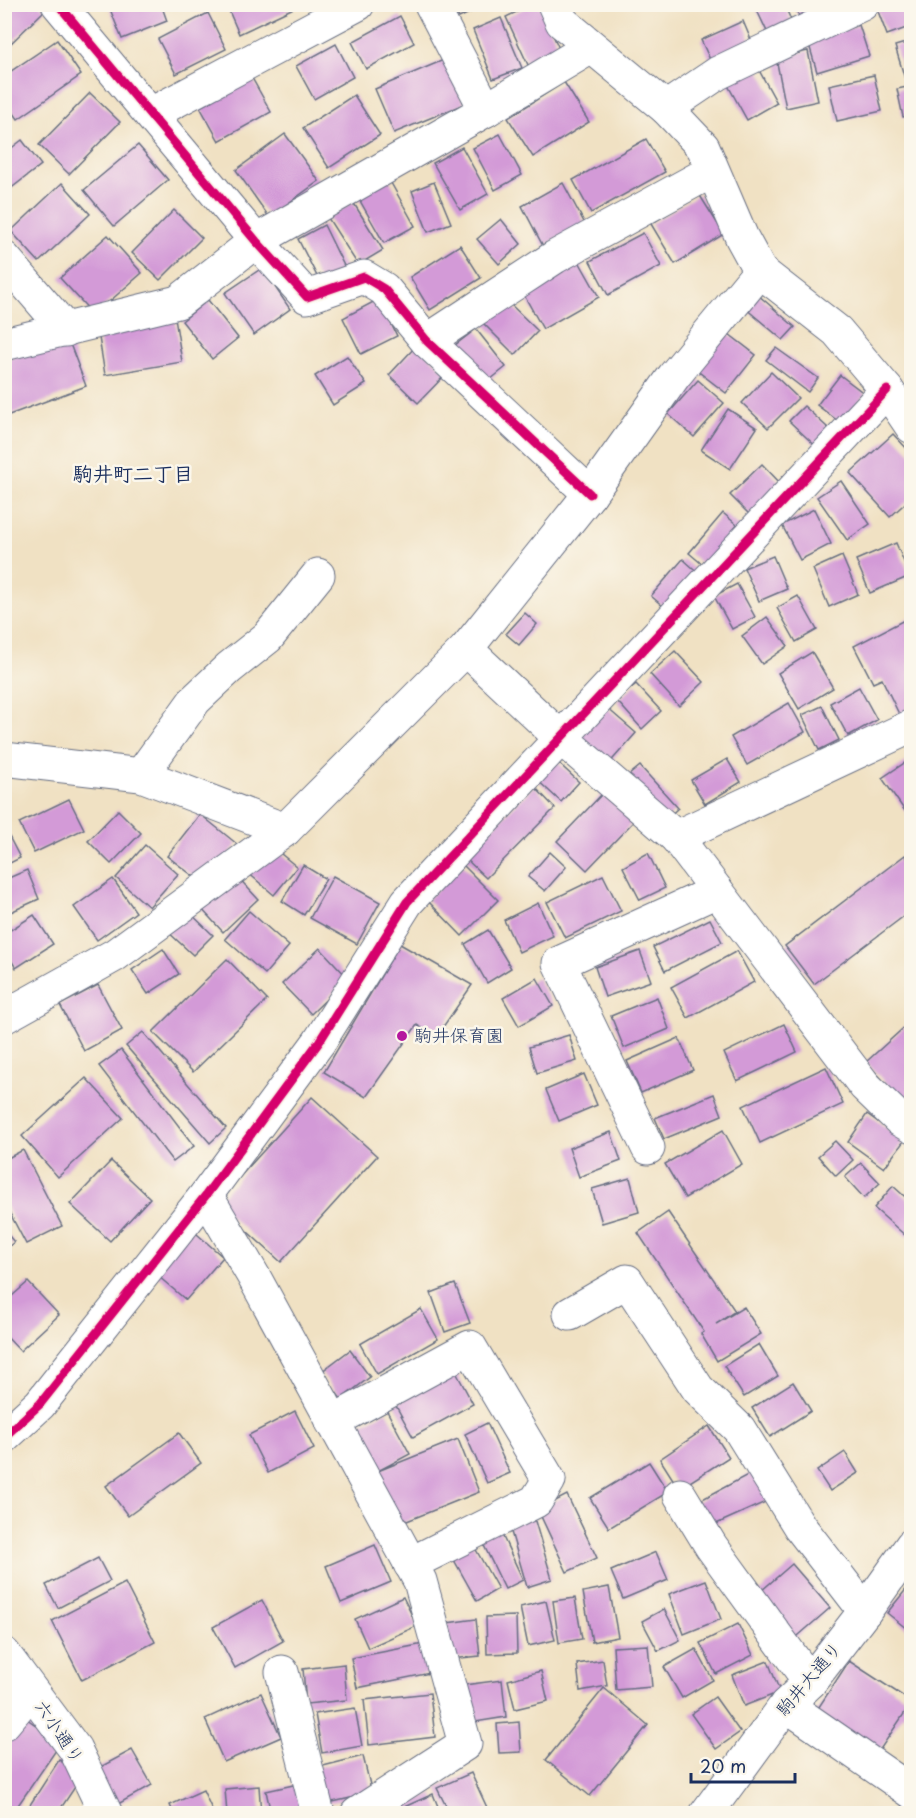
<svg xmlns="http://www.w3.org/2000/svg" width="916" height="1818" font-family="'Playpen Sans','Klee One',sans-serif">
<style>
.building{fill:#d39ad7}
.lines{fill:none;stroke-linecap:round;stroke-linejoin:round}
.minor-casing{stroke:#666d81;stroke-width:35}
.minor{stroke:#fff;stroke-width:33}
.cycleway-casing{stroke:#fbf7ec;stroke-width:13}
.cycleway{stroke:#d6006c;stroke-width:9}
.poi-dot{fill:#b5179e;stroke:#fbf7ec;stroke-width:2}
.labels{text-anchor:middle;stroke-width:5;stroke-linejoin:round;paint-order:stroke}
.poi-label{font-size:18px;fill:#1b2f5e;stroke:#fbf7ec;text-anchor:start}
.street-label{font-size:18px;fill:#1b2f5e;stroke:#fbf7ec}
.neighbourhood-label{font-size:20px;font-weight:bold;fill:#1b2f5e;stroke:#fbf7ec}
</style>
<rect width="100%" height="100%" fill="#fbf7ec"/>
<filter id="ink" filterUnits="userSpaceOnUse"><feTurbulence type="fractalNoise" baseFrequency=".0167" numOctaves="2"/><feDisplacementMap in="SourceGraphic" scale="12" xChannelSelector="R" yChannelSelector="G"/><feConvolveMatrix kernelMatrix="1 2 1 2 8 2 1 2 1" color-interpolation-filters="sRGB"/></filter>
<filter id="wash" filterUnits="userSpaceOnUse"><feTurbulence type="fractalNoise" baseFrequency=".008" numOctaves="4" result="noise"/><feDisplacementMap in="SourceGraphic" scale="24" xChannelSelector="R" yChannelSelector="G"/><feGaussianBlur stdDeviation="1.35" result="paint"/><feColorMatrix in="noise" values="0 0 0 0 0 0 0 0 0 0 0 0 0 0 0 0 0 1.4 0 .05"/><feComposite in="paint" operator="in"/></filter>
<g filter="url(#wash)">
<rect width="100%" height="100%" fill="#f0e1c3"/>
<g id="blocks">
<g class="building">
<polygon points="4,4 39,4 45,10 4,50"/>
<polygon points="108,4 161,4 167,21 122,39"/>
<polygon points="226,4 302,4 239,34"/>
<polygon points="452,4 488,4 459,18"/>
<polygon points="533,4 539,4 561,53 529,67 506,17"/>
<polygon points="754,4 784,4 794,27 770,38"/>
<polygon points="792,4 829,4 803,22"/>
<polygon points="880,4 912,4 912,26 887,35 876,6"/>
<polygon points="208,13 226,49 176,74 158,39"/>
<polygon points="400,16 414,43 366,69 352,42"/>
<polygon points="501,18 522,68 493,79 473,30"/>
<polygon points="743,21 754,47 713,66 701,40"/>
<polygon points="859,25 869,56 817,72 808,41"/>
<polygon points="57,40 81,75 18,119 4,99 4,76"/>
<polygon points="912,41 912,77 905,79 895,46"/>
<polygon points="336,44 353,77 314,99 296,66"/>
<polygon points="808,51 818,101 786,108 776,58"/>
<polygon points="446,59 464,104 394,133 375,89"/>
<polygon points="755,63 777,103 747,120 725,80"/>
<polygon points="874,75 882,111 837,121 829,85"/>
<polygon points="252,78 271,112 219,141 200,107"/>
<polygon points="564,82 589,122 533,157 508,118"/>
<polygon points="912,86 912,116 903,117 897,89"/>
<polygon points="90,93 120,122 69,174 39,145"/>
<polygon points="354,95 380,135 329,168 303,128"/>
<polygon points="285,134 319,181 269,217 236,170"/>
<polygon points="500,134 522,175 495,190 473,148"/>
<polygon points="646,139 665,172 591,213 573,180"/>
<polygon points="22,140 41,165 5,193 5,153"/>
<polygon points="138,145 168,180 114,226 84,190"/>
<polygon points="462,147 488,194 460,210 433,163"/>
<polygon points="386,174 415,226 384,243 355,192"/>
<polygon points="434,182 451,223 428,232 412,191"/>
<polygon points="62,183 90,214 39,262 11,231"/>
<polygon points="563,183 585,224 543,246 522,206"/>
<polygon points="699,194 724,234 675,264 651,224"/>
<polygon points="353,202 383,250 358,265 328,218"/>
<polygon points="174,210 202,238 160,280 132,253"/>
<polygon points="501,219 521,244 499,264 477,239"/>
<polygon points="324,225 348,274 322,286 298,239"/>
<polygon points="643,233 661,266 608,295 590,261"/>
<polygon points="108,235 142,273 94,315 60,278"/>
<polygon points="460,245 481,278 430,310 410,277"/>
<polygon points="576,256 599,297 543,329 520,288"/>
<polygon points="262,268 290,309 254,335 225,293"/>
<polygon points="757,294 795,327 783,340 745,308"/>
<polygon points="379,299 397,336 361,354 343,318"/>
<polygon points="208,300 238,338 212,359 182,321"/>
<polygon points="506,300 538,331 515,355 483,323"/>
<polygon points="175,318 182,362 105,375 98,331"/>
<polygon points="476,329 506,367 480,388 450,349"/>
<polygon points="725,331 756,355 726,393 695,369"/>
<polygon points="67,336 86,386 9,415 4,403 4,360"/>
<polygon points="417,345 447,373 418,403 389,375"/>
<polygon points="776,348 818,378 808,392 766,360"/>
<polygon points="347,356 366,384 333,405 315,376"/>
<polygon points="771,372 798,398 768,428 742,403"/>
<polygon points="840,375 865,394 842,424 817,405"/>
<polygon points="698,380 724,403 694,437 668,414"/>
<polygon points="804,406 839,438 824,454 789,421"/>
<polygon points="728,409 757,428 730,469 701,450"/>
<polygon points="893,434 912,454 912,497 890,517 850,473"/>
<polygon points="762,464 782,485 750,515 730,495"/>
<polygon points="841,481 870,524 847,540 817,497"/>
<polygon points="814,509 831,544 800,560 782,525"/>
<polygon points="723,513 743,530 709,570 689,553"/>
<polygon points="896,543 910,576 870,593 856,560"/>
<polygon points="773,556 787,589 759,601 744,568"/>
<polygon points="842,556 858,594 829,607 813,569"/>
<polygon points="683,559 703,577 671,613 651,596"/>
<polygon points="737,584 755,617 732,629 714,596"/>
<polygon points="798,596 817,630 796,642 777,608"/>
<polygon points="525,613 537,624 519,645 506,634"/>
<polygon points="912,616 912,663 909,665 912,670 912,707 899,714 882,679 873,683 854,646"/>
<polygon points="767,617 788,646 762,664 742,636"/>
<polygon points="675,651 704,682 679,706 650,674"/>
<polygon points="812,652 833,688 799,709 778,673"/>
<polygon points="636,684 661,711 642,729 617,701"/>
<polygon points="859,687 877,720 848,736 830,703"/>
<polygon points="789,703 805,732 747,765 731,737"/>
<polygon points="822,706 839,740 819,750 802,715"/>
<polygon points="606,707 636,733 606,767 576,742"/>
<polygon points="552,757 579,782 561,802 534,777"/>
<polygon points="912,758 912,821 882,778"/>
<polygon points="727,759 741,782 705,804 691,780"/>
<polygon points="640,766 678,808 662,823 623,780"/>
<polygon points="534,786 555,808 486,878 464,857"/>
<polygon points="603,793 633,822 587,870 557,841"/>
<polygon points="69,799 84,829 34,853 19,823"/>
<polygon points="118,810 141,833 111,864 88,841"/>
<polygon points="200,814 237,844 205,885 167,856"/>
<polygon points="4,827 20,858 4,866"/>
<polygon points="145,845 178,874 149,907 116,878"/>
<polygon points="270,845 297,867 274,895 247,872"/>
<polygon points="550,852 566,867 545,891 528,877"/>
<polygon points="648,853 665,888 640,900 623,867"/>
<polygon points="905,855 912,865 912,910 814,984 785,946"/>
<polygon points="303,865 326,879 304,915 282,901"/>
<polygon points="463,865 498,900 462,936 427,900"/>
<polygon points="27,870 39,899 4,915 4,880"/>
<polygon points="234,873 258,899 223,932 199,906"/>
<polygon points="603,875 621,911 565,938 547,902"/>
<polygon points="333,876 380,902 357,944 310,918"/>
<polygon points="113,879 136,912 97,940 74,907"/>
<polygon points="538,903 553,936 519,952 504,920"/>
<polygon points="186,909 213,935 193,955 166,930"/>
<polygon points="249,911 289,946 265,974 225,939"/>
<polygon points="34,915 53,944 16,968 4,949 4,934"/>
<polygon points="710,919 722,942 665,971 653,947"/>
<polygon points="488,930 511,968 487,983 465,944"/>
<polygon points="400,944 472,985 436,1037 417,1025 366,1097 324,1072"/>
<polygon points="320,948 348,978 311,1014 282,984"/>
<polygon points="163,949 179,974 148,994 132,970"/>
<polygon points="640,951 651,981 605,997 595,967"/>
<polygon points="737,951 754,982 688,1018 671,987"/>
<polygon points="227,959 267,1000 193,1072 153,1032"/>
<polygon points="537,978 553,1006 519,1026 503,998"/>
<polygon points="98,985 122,1030 84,1051 60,1005"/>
<polygon points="657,997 669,1029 624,1048 611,1016"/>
<polygon points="910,1022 912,1100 906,1105 866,1062"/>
<polygon points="784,1024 797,1052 737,1081 724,1053"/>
<polygon points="143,1032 226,1128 210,1143 126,1046"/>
<polygon points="569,1035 577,1061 537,1073 529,1047"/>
<polygon points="679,1038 693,1070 641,1093 627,1061"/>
<polygon points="121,1050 194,1146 173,1162 99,1066"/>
<polygon points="826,1067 843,1104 760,1143 743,1106"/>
<polygon points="584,1074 597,1105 559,1121 546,1090"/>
<polygon points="86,1078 123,1118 58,1177 22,1136"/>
<polygon points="714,1094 722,1115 664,1139 655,1118"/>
<polygon points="312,1097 377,1156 281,1262 216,1203"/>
<polygon points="867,1114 904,1141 884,1168 848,1142"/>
<polygon points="723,1130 742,1164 685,1198 665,1164"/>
<polygon points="611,1132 621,1161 579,1177 569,1148"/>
<polygon points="835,1141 853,1160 836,1176 818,1156"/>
<polygon points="23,1150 62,1226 26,1244 4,1202 4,1160"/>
<polygon points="111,1161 150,1198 110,1241 70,1204"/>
<polygon points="861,1163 880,1183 864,1198 845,1177"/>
<polygon points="630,1178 639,1212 602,1223 592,1189"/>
<polygon points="893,1186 912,1203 912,1231 907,1237 874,1208"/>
<polygon points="668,1212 735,1311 716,1324 744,1307 761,1334 717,1361 701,1334 704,1332 638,1233"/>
<polygon points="189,1227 223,1257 186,1300 151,1270"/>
<polygon points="4,1230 14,1242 4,1251"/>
<polygon points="28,1282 59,1315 20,1351 4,1334 4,1303"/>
<polygon points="455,1284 470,1323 445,1332 431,1293"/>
<polygon points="421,1309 438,1339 377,1374 360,1344"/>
<polygon points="759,1344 778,1376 744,1397 724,1366"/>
<polygon points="350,1350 370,1377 341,1399 321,1372"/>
<polygon points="456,1372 473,1404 413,1437 395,1404"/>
<polygon points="793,1382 811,1411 770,1437 752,1408"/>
<polygon points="295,1411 314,1449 268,1473 249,1435"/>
<polygon points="387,1411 410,1454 378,1471 458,1439 479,1492 397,1525 353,1429"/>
<polygon points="487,1423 510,1473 487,1483 465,1434"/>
<polygon points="709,1426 729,1457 679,1489 660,1459"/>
<polygon points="179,1433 201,1463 128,1516 106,1486"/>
<polygon points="845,1452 858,1473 830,1491 817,1471"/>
<polygon points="649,1462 668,1492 609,1528 590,1498"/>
<polygon points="755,1471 770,1500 714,1525 695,1503"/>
<polygon points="567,1495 597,1558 567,1572 538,1510"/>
<polygon points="532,1511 552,1579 527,1587 507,1518"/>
<polygon points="497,1524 523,1580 505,1589 478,1533"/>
<polygon points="470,1539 498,1589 477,1601 449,1551"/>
<polygon points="375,1545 391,1582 341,1603 326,1566"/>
<polygon points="656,1552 668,1580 623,1599 611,1571"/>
<polygon points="98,1558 110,1581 58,1608 46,1585"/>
<polygon points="792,1564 830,1608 791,1642 753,1598"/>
<polygon points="706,1580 721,1619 684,1634 669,1594"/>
<polygon points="912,1582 912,1633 887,1613"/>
<polygon points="125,1583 155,1642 82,1680 52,1621"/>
<polygon points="609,1587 618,1637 592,1642 583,1592"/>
<polygon points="403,1597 417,1626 368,1648 355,1619"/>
<polygon points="575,1598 582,1639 559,1643 553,1601"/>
<polygon points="262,1600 283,1641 235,1668 213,1627"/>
<polygon points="546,1601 555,1640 528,1646 520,1607"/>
<polygon points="664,1609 680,1640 658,1651 642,1621"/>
<polygon points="516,1616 517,1653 487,1654 486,1617"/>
<polygon points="476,1619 480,1656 451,1659 447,1623"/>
<polygon points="738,1624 753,1655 716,1674 700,1643"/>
<polygon points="429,1643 435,1672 357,1688 351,1658"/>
<polygon points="648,1645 652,1687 616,1690 613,1647"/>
<polygon points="696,1649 713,1680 682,1698 664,1667"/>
<polygon points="603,1660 607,1686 580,1691 577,1664"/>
<polygon points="768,1661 780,1692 744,1706 732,1675"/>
<polygon points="849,1661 912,1702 875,1757 813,1716"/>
<polygon points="344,1664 347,1700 306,1704 303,1669"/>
<polygon points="541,1671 548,1701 515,1709 508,1680"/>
<polygon points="502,1680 506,1717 469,1723 464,1685"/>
<polygon points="604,1688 648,1725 590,1796 546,1760"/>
<polygon points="261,1693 281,1737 224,1762 205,1719"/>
<polygon points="430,1693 435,1737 369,1745 364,1700"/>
<polygon points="715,1697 740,1732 716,1749 691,1714"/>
<polygon points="355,1708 362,1746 322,1753 315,1714"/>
<polygon points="20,1714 61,1743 12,1814 4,1814 4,1736"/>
<polygon points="519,1722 521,1752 499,1753 497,1724"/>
<polygon points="132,1750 152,1785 111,1808 91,1772"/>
<polygon points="363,1756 372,1793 324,1804 315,1768"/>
<polygon points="59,1760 83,1775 57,1814 24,1814"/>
<polygon points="471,1773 490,1814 450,1814 437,1788"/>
<polygon points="298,1784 304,1814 271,1814 266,1791"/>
<polygon points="259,1786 261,1814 227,1814 225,1789"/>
<polygon points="203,1790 214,1814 174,1814 170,1805"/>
<polygon points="433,1794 441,1814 404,1814 402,1808"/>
</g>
</g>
</g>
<g filter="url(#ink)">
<use href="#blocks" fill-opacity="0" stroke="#666d81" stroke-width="1.5"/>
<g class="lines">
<defs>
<g id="minor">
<polyline points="58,4 256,241 307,297 364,277 384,289 427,341 590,494"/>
<polyline points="431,4 486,110"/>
<polyline points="554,4 562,22 666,108 718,73 862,4"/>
<polyline points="666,108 703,147 742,238 760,271 837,331 887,390 912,427"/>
<polyline points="151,114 358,4"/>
<polyline points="4,258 66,330"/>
<polyline points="427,341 555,257 712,171"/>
<polyline points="4,344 178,302 256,241 486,110 591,47"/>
<polyline points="466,649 562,739 676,837 865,1086 900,1120 912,1127"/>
<polyline points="4,759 141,775 285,830"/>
<polyline points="141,775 195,700 229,668 268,637 318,575"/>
<polyline points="676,837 912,726"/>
<polyline points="4,1017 115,955 285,830 466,649 590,494 674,376 760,271"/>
<polyline points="648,1148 559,963 717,891"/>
<polyline points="206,1195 254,1277 420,1581 465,1744 357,1814"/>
<polyline points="570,1314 627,1281 698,1389 739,1429 800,1527 865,1611"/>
<polyline points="332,1422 470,1347 549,1480 536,1501 410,1564"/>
<polyline points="4,1437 40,1404 206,1195 319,1042 407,902 887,390"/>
<polyline points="680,1495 711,1546 810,1682"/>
<polyline points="4,1654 75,1749 106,1814"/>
<polyline points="282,1672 318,1814"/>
<polyline points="786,1705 912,1792"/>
<polyline points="4,1723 31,1691"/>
<polyline points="706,1814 786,1705 810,1682 865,1611 912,1545"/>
</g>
</defs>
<use href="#minor" class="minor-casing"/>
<use href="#minor" class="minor"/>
<defs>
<g id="cycleway">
<polyline points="58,4 256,241 307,297 364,277 384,289 427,341 590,494"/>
<polyline points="4,1437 40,1404 206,1195 319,1042 407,902 887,390"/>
</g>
</defs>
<use href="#cycleway" class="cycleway-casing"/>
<use href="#cycleway" class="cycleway"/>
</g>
</g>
<circle class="poi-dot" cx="402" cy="1036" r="6"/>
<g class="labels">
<g class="poi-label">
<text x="414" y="1042">駒井保育園</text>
</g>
<g class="street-label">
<text transform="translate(809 1679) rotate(-50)" y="6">駒井大通り</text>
<text transform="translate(59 1732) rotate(56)" y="6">六小通り</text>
</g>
<g class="neighbourhood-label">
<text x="133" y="481">駒井町二丁目</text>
</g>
</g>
<rect width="916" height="1818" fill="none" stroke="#fbf7ec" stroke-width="24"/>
<path d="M691 1773v9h104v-9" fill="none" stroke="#1b2f5e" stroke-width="3"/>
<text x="700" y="1773" font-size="18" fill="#1b2f5e" stroke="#fbf7ec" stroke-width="4.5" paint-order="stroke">20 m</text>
</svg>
